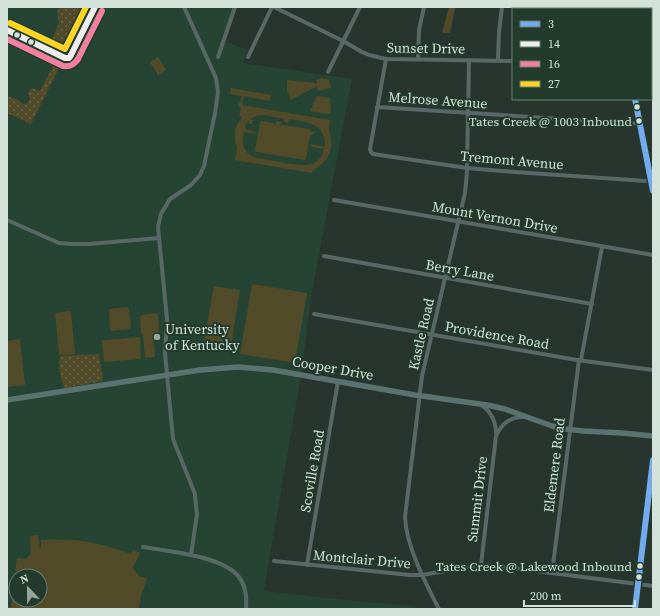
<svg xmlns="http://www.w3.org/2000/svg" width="660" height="616" font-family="'Source Serif 4',serif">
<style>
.built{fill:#254433;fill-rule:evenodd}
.grass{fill:url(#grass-dots)}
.park{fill:url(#park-tufts)}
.garden{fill:#514b2a;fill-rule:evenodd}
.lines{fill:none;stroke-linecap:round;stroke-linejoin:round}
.minor{stroke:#586866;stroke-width:4}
.major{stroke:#5b7370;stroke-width:5.5}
.bus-1-casing{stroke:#223b2d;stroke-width:9}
.bus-2-casing{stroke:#223b2d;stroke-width:9}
.bus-3-casing{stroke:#223b2d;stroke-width:9}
.bus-4-casing{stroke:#223b2d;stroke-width:9}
.bus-1{stroke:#76aaee;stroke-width:6}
.bus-2{stroke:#eee;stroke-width:6}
.bus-3{stroke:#f2809f;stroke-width:6}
.bus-4{stroke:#ffd524;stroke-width:6}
.bus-dot{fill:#d3e2d9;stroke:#223b2d;stroke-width:1.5}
.poi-dot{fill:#97a59d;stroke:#223b2d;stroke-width:1.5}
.labels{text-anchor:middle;stroke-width:4;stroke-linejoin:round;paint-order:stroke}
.bus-label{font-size:13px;fill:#d3e2d9;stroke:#223b2d;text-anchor:end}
.street-label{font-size:14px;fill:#d3e2d9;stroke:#223b2d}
.poi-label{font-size:14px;fill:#d3e2d9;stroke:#223b2d;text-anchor:start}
</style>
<defs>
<pattern id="grass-dots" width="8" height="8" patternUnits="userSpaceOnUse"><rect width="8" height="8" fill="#514b2a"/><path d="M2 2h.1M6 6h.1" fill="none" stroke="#696548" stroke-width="1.8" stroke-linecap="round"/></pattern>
<pattern id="park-tufts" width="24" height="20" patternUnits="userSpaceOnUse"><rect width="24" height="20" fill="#514b2a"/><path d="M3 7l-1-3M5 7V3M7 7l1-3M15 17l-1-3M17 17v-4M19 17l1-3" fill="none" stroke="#696548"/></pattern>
</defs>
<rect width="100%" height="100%" fill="#28352e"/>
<g class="built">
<path d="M7,7H235L223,41L248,50L243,63L352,79L312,292L300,381L264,591L356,601L415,606L416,609H7ZM16,576H40V600H16Z"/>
<polygon points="516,7 649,7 650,9 516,9"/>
</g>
<g class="grass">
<polygon points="60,7 88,8 88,10 68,50 65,51 52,45 53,37 59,23 57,12"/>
<path d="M55,62L61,64L31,124L7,113V95L9,97L17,99L23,104C30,104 31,98 28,93L32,88L40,91Z"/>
<polygon points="99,354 103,381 64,388 59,368 60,356"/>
</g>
<polygon class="park" points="158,57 166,70 158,75 150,62"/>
<g class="garden">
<polygon points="449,7 455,8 450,33 442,33"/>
<polygon points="322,78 329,80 331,88 318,91 317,86 291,100 287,90 287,80 317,83 316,80"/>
<path d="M231,88L271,95L270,101L244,96L242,105L330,120C330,123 329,126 329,130C329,133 331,136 331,139C333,153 325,164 313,170L312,173L235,160L237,148L235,141V130L238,123L242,117L239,116L241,107L238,106L239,103H240L242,96L230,94ZM264,115L284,119V122L288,123L289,119C307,122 326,123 325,147L311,144V147L324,149C319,170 301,165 285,163C275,161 266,159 256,158C242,152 242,145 244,132L256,134L257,132L245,129L246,123L249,120V124H252L253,120L250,119L256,116Z"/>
<polygon points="317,96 330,98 331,114 322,113 310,111"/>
<polygon points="262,121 273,123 275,125 276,121 281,122 280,126 283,125 310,129 311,131 316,132 310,136 306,159 305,160 256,152 255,150 260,122"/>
<polygon points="252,284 307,293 295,363 240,354"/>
<polygon points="214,286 240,290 230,351 203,346"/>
<polygon points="127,307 129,309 131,327 129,329 112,331 110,329 109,310 110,309"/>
<polygon points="71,311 75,354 59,355 55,313"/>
<polygon points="157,313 158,314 159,333 158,335 153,335 155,356 154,357 146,358 145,357 143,336 141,333 140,316 142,315"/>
<polygon points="138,337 140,338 141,357 140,359 105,362 104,361 102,342 103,340"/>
<polygon points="20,339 25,385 7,387 7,341"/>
<path d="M38,535L40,548H41V540C75,538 99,542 131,554L133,550L140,553L133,568L139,576L147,578L143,591H142L139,609H8V607H11L16,577V600H40V576H16L18,572L15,571L17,558L25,559L31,554L30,536Z"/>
</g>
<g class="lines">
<g class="minor">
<polyline points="184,7 216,78 218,92 215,113 204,166 200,175 191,185 170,199 161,214 158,227 167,319 165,353 173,439 195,494 196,506 197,514 191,555"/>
<polyline points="274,7 343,41 362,52 369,55 386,59 513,61"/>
<path d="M7,30L62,56C66,58 68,58 71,55L95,7"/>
<polyline points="651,54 653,53"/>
<polyline points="218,57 235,7"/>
<polyline points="248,57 272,7"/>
<polyline points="386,59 370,149 371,152 373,154 467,168 502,171 646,181 653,178"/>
<polyline points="418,59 419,30 424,7"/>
<polyline points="498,60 499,32 502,7"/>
<polyline points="328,72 360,7"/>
<polyline points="377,107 640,124"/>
<polyline points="334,200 653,255"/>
<polyline points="7,220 59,243 72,244 89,244 159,238"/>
<polyline points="324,256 592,304"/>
<polyline points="314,314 577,360 653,370"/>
<polyline points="581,360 602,247"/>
<path d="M481,405C491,411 496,422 496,433"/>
<path d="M143,547C168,551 223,556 239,577C246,586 247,597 246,609"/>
<polyline points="274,561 410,575 422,575 481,565 505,567 653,586"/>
<polyline points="307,565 338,381"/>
<path d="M481,565L496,436C502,423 510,417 524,417"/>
<polyline points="552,573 579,360"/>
<path d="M439,609C426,584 406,546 405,517L422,376L465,193L467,172V165L469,60"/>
</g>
<g class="major">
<polyline points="617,7 617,9"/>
<polyline points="635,99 653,191"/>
<polyline points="7,400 200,370 238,367 273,370 415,395 487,405 505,409 552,426 565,429 583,431 622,433 653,436"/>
<polyline points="635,609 653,460"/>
</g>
<defs>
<g id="bus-1">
<polyline points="635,99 653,191"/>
<polyline points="635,609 653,460"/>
</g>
<g id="bus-2">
<polyline points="7,30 65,58 69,58 71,55"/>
<polyline points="71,55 95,7"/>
</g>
<g id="bus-3">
<path d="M7,39L63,66C70,67 74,65 78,59"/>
<polyline points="78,59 102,11"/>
</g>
<polyline id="bus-4" points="10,23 65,49 86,7"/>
</defs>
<use href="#bus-1" class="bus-1-casing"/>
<use href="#bus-2" class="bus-2-casing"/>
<use href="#bus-3" class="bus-3-casing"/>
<use href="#bus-4" class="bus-4-casing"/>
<use href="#bus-1" class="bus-1"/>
<use href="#bus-2" class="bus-2"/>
<use href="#bus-3" class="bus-3"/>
<use href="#bus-4" class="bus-4"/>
</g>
<g class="bus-dot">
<circle cx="17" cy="35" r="3.5"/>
<circle cx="31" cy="42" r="3.5"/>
<circle cx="637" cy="107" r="3.5"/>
<circle cx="639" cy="121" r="3.5"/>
<circle cx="640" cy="566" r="3.5"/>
<circle cx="639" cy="577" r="3.5"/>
</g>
<circle class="poi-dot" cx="157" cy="337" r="4"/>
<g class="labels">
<g class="bus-label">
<text x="632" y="126">Tates Creek @ 1003 Inbound</text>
<text x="632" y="571">Tates Creek @ Lakewood Inbound</text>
</g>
<g class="street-label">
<text transform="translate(426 48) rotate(1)" y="5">Sunset Drive</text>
<text transform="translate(438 100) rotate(4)" y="5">Melrose Avenue</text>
<text transform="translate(512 160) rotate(5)" y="5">Tremont Avenue</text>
<text transform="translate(495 217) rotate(10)" y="5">Mount Vernon Drive</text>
<text transform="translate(460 270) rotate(10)" y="5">Berry Lane</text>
<text transform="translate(421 334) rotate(-77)" y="5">Kastle Road</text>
<text transform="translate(497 335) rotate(10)" y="5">Providence Road</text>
<text transform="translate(333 368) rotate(10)" y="5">Cooper Drive</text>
<text transform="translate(554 465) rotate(-83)" y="5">Eldemere Road</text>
<text transform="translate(312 471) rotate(-80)" y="5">Scoville Road</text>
<text transform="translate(477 499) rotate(-83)" y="5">Summit Drive</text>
<text transform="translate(362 559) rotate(5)" y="5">Montclair Drive</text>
</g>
<g class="poi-label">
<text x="165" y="334">University<tspan x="165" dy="16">of Kentucky</tspan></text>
</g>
</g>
<rect width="660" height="616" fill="none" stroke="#d3e2d9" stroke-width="16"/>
<rect x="512" y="8" width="140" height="92" fill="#223b2d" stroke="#697e72"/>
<rect x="520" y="21" width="20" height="6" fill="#76aaee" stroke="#697e72"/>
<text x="548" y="28" font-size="12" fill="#d3e2d9">3</text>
<rect x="520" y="41" width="20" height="6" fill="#eeeeee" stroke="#697e72"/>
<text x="548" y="48" font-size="12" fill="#d3e2d9">14</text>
<rect x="520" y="61" width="20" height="6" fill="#f2809f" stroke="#697e72"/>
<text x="548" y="68" font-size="12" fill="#d3e2d9">16</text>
<rect x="520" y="81" width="20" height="6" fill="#ffd524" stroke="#697e72"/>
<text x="548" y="88" font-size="12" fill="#d3e2d9">27</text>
<g transform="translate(28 588) rotate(338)"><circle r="19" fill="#223b2d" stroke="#697e72"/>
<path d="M0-3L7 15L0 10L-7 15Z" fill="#97a59d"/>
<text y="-6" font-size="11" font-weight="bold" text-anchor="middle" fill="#d3e2d9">N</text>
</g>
<path d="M524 600v6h111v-6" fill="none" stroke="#d3e2d9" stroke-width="2"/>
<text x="530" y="600" font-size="12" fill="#d3e2d9" stroke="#223b2d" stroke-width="3" paint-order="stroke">200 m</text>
</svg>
